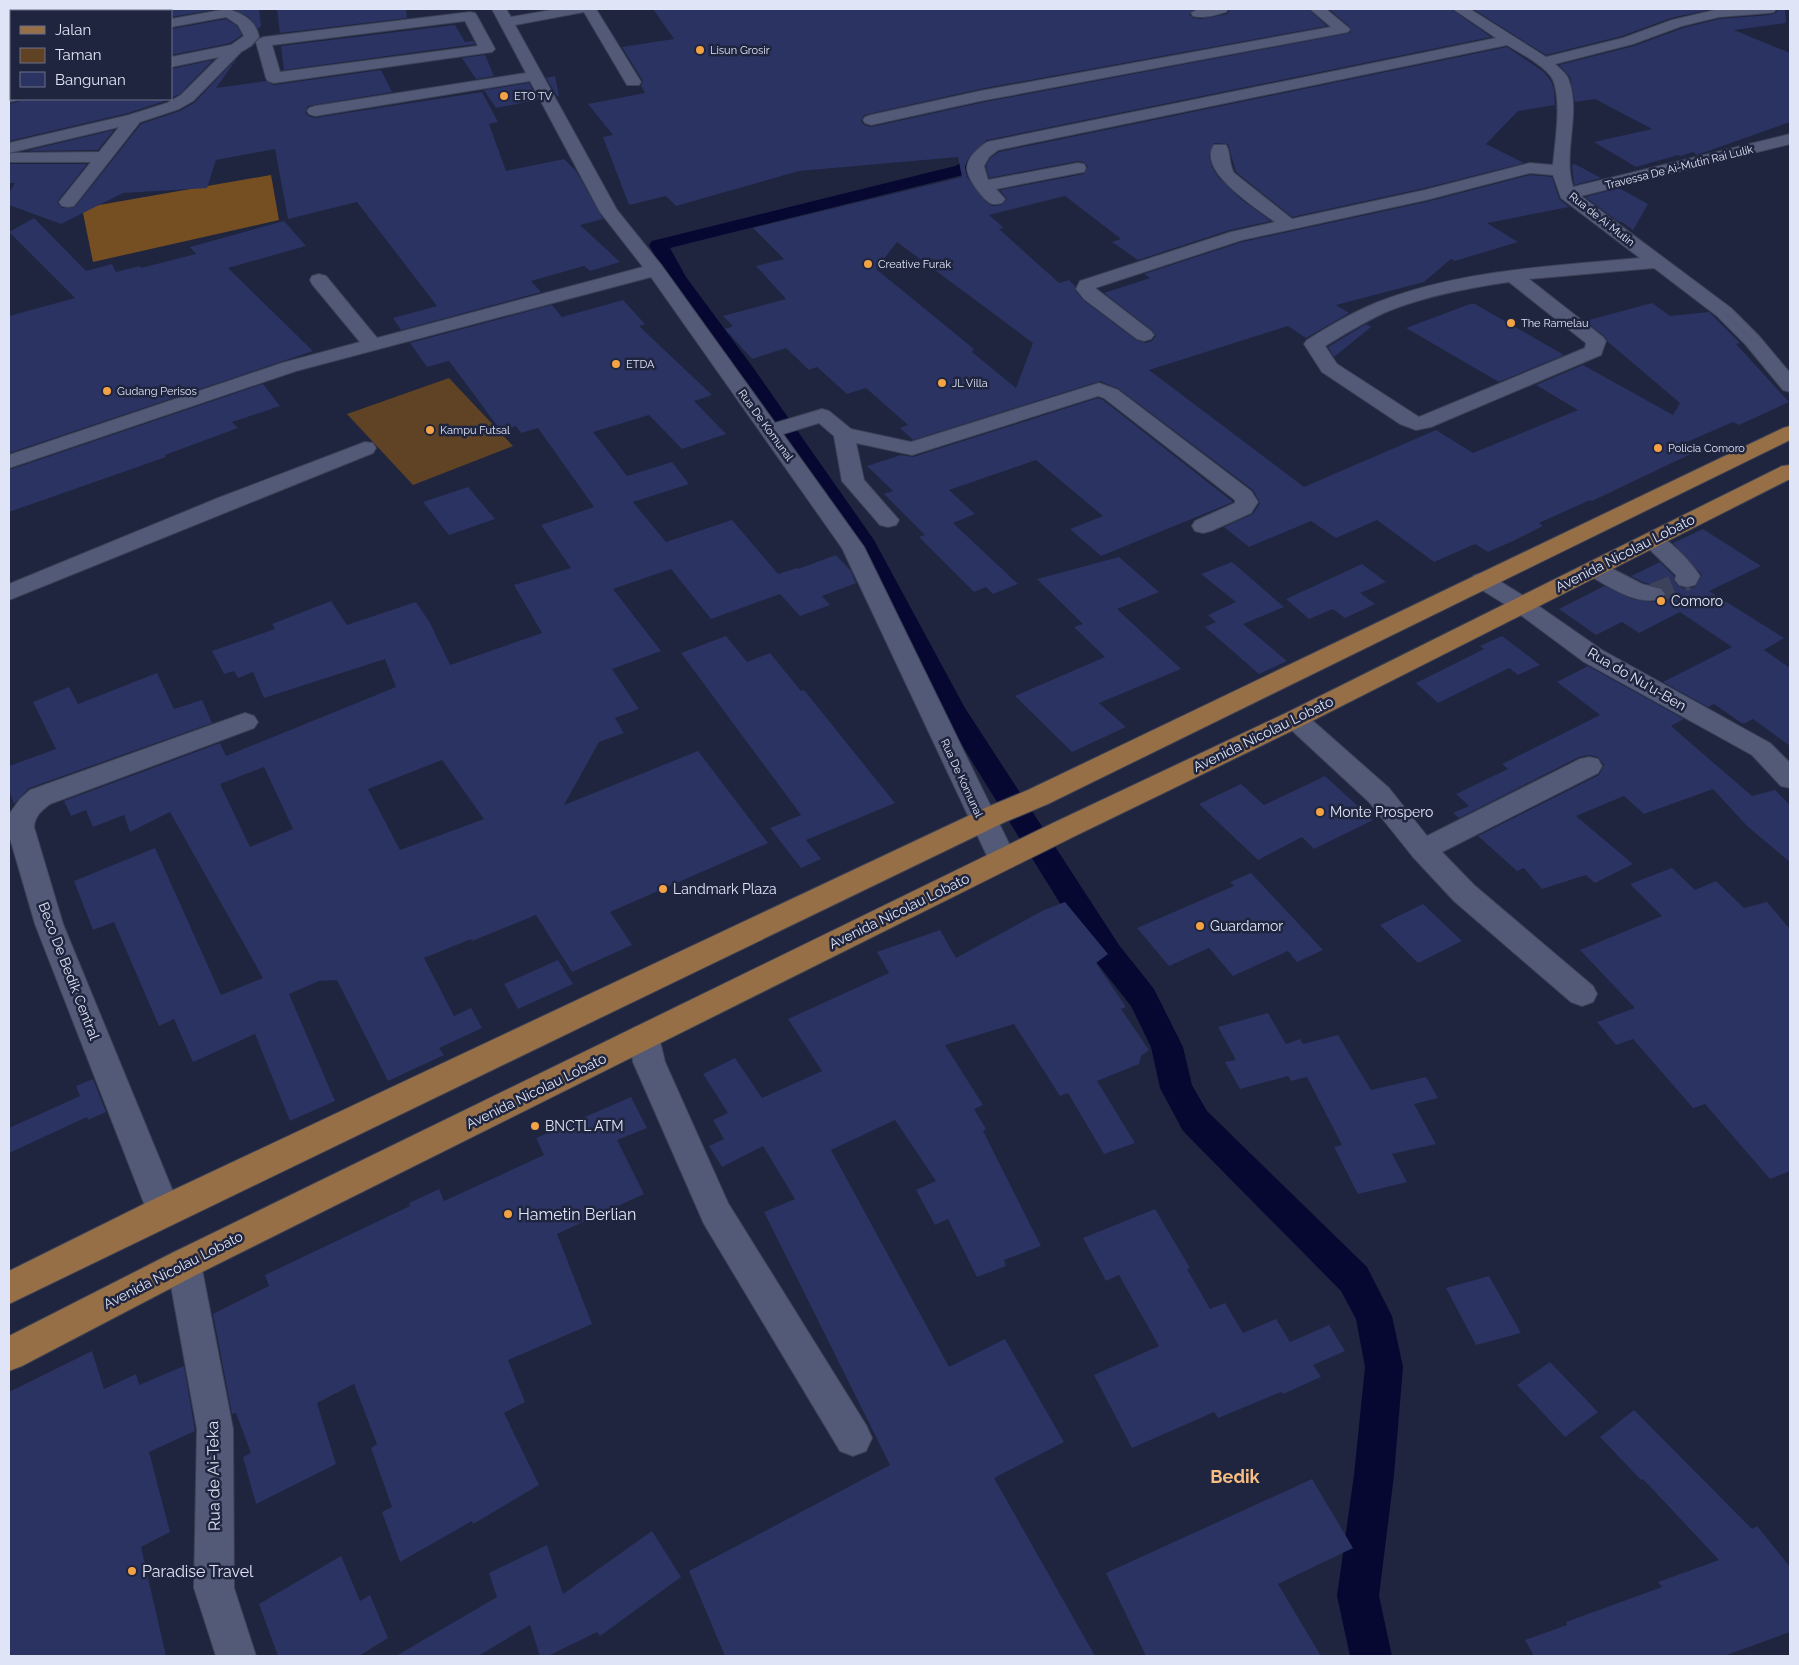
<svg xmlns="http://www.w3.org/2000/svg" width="1799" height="1665" font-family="Raleway,sans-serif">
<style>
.green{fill:#604324}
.forest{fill:#754e21}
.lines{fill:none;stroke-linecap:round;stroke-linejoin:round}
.canal{fill:#070832;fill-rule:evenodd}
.building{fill:#2a3361;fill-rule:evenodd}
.minor-tunnel{stroke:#3c425a;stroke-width:21;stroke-dasharray:21 11;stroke-linecap:butt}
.minor-casing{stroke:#3c4156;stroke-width:2}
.major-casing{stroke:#3c4156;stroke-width:2}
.minor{fill:#525a77;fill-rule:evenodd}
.major{fill:#966f46;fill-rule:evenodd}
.poi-dot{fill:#f4a344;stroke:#1f253e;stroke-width:2}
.labels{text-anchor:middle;stroke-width:5;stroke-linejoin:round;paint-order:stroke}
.far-poi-label{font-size:11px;fill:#dfe4f6;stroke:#1f253e;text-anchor:start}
.far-street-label{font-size:11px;fill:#dfe4f6;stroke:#1f253e}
.street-label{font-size:14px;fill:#dfe4f6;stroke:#1f253e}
.poi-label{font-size:14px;fill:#dfe4f6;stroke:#1f253e;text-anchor:start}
.near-poi-label{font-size:16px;fill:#dfe4f6;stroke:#1f253e;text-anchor:start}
.near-street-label{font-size:16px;fill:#dfe4f6;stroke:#1f253e}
.near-neighbourhood-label{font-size:18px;font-weight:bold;fill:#f7be83;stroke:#1f253e}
</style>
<rect width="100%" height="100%" fill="#1f253e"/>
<polygon class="green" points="449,378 513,446 413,485 347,414"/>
<polygon class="forest" points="271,175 279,220 93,262 82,208"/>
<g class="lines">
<path class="canal" d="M984,131L990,132L993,136L983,144C981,161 983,165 967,174L670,248L686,277L752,366L874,540L965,708L1119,945L1154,989L1183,1047L1192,1085L1207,1111L1367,1267L1392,1316L1403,1367L1394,1475L1379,1596L1392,1656H1350L1337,1596L1354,1475L1365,1367L1356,1319L1341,1291L1183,1131L1160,1088L1151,1047L1131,1006L1097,963L940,710L850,540L737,374L667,278L649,245L652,241L955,166L964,161C966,146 967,135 984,131Z"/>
</g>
<g class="building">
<polygon points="155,9 218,9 171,17 171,11 157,11"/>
<polygon points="233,9 259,9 261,26 258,29 249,17"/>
<polygon points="277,9 406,9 407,18 280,33"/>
<path d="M653,9H1195L1189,14L1193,18L1201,19L1227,14L1230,9H1308L1327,26L980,89L864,115L861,121L864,125L871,127L980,103L1350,33L1351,28L1329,9H1451L1491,37L987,140L968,159L965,167L967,177L986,202L993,206L1001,205L1007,199L1000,190L1084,174L1088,167L1084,162L1078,161L989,178L986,166L990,158L999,152L1507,47L1544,72L1551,81L1554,89L1555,105L1518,111L1486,144L1524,163L1425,188L1292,217L1236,172L1228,144L1214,143L1209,156L1212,167L1219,178L1242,200L1271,221L1230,230L1138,260L1112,242L1121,239L1065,196L989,215L1004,228L999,229L1059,283L1069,280L1075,286V290L1083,300L1136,340L1145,343L1152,341L1156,336L1152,330L1104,293L1150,278L1144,274L1242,242L1426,202L1530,175L1552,177L1559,199L1569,207L1487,223L1518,242L1455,261L1451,259L1424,282L1336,305L1349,313L1306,338L1288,326L1149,370L1304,487L1436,430L1473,453L1578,410L1536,385L1583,365L1673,415L1680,403L1608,342L1604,336L1585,321L1652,303L1670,316L1709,312L1740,343L1736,344L1789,402L1739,425L1733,422L1687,442L1699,450L1592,501L1590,500L1539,523L1543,526L1513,541L1488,552L1475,544L1434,562L1377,520L1336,538L1311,521L1249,547L1224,527L1253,514L1260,503L1253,490L1119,389L1100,381L913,440L900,428L908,425L866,388L847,394L817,367L809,370L786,348L752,359L725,329L733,326L723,316L786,299L756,266L784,259L753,228L962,177L958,157L799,171L676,206L666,196L629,205L603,137L613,135L588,104L645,93L641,86L643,81L622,47L674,39ZM897,242L1033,343L1016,388L972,352L974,349L876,269Z"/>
<polygon points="1473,9 1712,9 1671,18 1622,36 1546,55"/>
<polygon points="1778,9 1785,9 1786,23 1734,30 1790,53 1790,122 1697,155 1693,152 1681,156 1678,155 1636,167 1594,142 1652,129 1595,99 1575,102 1570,77 1559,65 1634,46 1683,28 1719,19 1769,15 1776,13"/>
<polygon points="226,19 237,26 242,35 230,43 171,55 171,29"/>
<polygon points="455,25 465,42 473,41 475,44 284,70 281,46"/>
<polygon points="485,55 494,76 476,79 462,58"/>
<polygon points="238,57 216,88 266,81 274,85 381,70 392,92 308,106 305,112 308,116 314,118 482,92 498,122 489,124 506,171 564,159 576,171 603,219 580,225 620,262 590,271 584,266 531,281 541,292 401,330 393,318 437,306 357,202 288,219 275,149 216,160 207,188 123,193 61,224 9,205 9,193 15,183 9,183 9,164 87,164 57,202 62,208 75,207 141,124 180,111 194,103"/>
<polygon points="213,60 180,94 171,98 171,69"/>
<polygon points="555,76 559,96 557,96 546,78"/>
<polygon points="529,83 538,100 496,108 484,90"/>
<polygon points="20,99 171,99 128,113 9,141 9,104 17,102"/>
<polygon points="114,130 98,150 26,151"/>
<polygon points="1575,164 1601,178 1574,185 1572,165"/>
<polygon points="1619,188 1648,204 1633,230 1622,222 1619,222 1585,197"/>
<polygon points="34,218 86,271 112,264 116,272 140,266 141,268 196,254 190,247 284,221 306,246 228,268 313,351 9,453 9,316 75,298 9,232"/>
<path d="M623,300L645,324L639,326L712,395L694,401L726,434L682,449L649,415L593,432L627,476L672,462L689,484L633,502L666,542L732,520L778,574L797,568L798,569L836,555L851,571L856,583L822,596L830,605L800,616L780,594L711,619L671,569L613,589L661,651L612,669L639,709L615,718L624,733L599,742L564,805L698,751L768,843L610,912L632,945L572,972L536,915L472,941L471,939L424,958L454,1016L471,1008L482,1028L439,1048L444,1055L388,1081L337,980L319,981L289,994L335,1101L290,1121L255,1034L193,1062L174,1019L159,1026L114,922L93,930L74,881L155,848L221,995L263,978L170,812L130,832L124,815L93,827L86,810L71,816L64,801L220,743L226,756L396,687L385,659L264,698L253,672L238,678L234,671L224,674L212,651L275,629L272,624L331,601L347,625L416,602L430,623L450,665L542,633L514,585L571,568L541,525L594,507L538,428L521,433L516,426L501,431L449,361L427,367L410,343L552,305L562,317ZM442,760L484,819L400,850L368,789ZM264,767L293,829L250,847L220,784Z"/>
<polygon points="1470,304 1475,304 1564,355 1499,382 1406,328"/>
<polygon points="1366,324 1371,327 1334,357 1328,347"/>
<polygon points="263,384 280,406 232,422 238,428 165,455 166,457 9,512 9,470"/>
<polygon points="1098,398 1103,400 1233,502 1101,556 1070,529 1103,516 1036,460 949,490 975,514 953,523 1018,584 993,594 986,587 974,592 919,537 925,535 884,494 893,491 867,466 901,455 913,457"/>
<polygon points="468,487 495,519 449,535 423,502"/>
<polygon points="1703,529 1761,566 1709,591 1784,638 1764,650 1790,668 1790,746 1753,719 1743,724 1714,704 1708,707 1663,682 1732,647 1680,612 1639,633 1622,622 1596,635 1559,609 1604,586 1632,599 1651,602 1661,601 1667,594 1662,588 1643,582 1631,576 1660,562 1674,576 1674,581 1678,586 1687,589 1695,587 1702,575 1673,543"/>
<polygon points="1119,557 1159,592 1117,609 1181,669 1099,703 1126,727 1072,752 1015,696 1105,657 1074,627 1083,624 1037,579"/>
<polygon points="1232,562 1284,607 1243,624 1287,661 1259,674 1205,627 1216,622 1208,615 1236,602 1201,574"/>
<polygon points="1362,564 1386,582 1360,593 1375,604 1345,618 1333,609 1309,619 1286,599"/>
<polygon points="726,636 747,662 770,653 801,691 804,690 895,803 806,840 821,859 801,868 770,828 801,815 681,653"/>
<polygon points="1502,636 1540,665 1518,675 1509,668 1438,703 1416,683 1484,649 1480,646"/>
<polygon points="1588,666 1684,719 1671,726 1752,796 1775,790 1790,805 1790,862 1747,826 1713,789 1644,814 1624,796 1576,816 1633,864 1595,883 1586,875 1542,889 1524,868 1517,871 1478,836 1599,775 1604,765 1598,757 1589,755 1579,757 1459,818 1453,813 1469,806 1456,794 1508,769 1502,764 1600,715 1557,682"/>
<polygon points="157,673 174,709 202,700 212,723 29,788 14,804 9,790 9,766 56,749 33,702 69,687 78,704"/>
<polygon points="1325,776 1373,820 1314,849 1302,837 1258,860 1199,804 1241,784 1264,805"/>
<polygon points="1672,868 1695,890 1716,881 1744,908 1767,902 1790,929 1790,1171 1770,1179 1705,1104 1693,1108 1633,1039 1616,1045 1597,1022 1635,1008 1580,950 1662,916 1630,884"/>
<polygon points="1251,873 1323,950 1297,962 1288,951 1233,976 1209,948 1169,966 1137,928 1234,886 1230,882"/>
<polygon points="1065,902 1108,954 1096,963 1126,1007 1121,1009 1149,1050 1141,1056 1139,1064 1097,1081 1135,1143 1104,1154 1068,1093 1060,1096 1014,1024 945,1045 983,1105 974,1109 986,1129 983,1131 1041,1246 1004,1260 1006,1266 977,1277 948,1219 935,1225 916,1190 936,1181 895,1120 831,1150 949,1367 1005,1339 1064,1442 994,1478 1095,1656 725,1656 689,1571 890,1465 764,1212 795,1199 763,1146 722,1167 709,1146 724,1139 713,1120 728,1113 703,1074 735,1058 762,1098 822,1071 788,1019 889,973 877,952 940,930 956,958 1044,910"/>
<polygon points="1423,904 1462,941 1418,963 1380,925"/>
<polygon points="558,960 573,984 518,1009 504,984"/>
<polygon points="1268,1013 1286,1044 1300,1039 1303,1044 1338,1035 1371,1090 1426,1077 1438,1098 1414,1104 1436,1144 1392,1154 1407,1182 1358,1194 1334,1147 1342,1145 1307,1077 1291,1081 1288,1076 1240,1089 1225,1062 1236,1060 1218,1027"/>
<polygon points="93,1079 106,1112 88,1120 87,1117 9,1153 9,1128 80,1096 76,1086"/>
<polygon points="631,1097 647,1128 617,1140 644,1194 557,1234 592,1324 508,1360 525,1402 504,1413 539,1485 473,1524 472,1521 400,1562 382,1512 392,1507 371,1448 377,1444 354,1384 317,1403 336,1464 256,1504 243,1457 251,1453 236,1413 232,1414 213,1314 269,1286 265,1275 410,1206 409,1203 439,1189 444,1201 544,1155 536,1138"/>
<polygon points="1155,1209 1190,1268 1187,1269 1210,1309 1225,1303 1243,1333 1276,1319 1290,1342 1329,1325 1345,1351 1313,1365 1321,1377 1283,1394 1281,1392 1218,1418 1214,1412 1132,1448 1094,1375 1159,1346 1119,1275 1106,1281 1083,1238"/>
<polygon points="1489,1276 1521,1333 1476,1345 1446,1288"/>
<polygon points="92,1351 104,1389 136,1374 139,1385 184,1366 195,1431 149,1452 170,1532 141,1547 166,1656 9,1656 9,1392"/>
<polygon points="1550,1362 1598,1412 1565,1437 1517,1385"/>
<polygon points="1634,1410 1752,1529 1757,1526 1790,1567 1790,1632 1724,1656 1534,1656 1525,1640 1567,1625 1566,1622 1662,1587 1658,1582 1719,1560 1643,1479 1641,1480 1600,1437"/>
<polygon points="1312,1479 1353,1548 1278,1584 1321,1656 1146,1656 1106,1573"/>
<polygon points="652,1531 681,1577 600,1636 597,1632 548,1656 540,1656 530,1625 478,1656 396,1656 497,1597 489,1573 547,1545 563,1594"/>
<polygon points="341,1556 360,1601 370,1595 388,1638 359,1656 278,1656 259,1604"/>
</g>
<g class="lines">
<polyline class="minor-tunnel" points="1653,594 1687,580"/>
<defs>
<g id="minor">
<polygon points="18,9 33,9 34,11 19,11"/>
<path d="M227,9C243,13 256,21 259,37L251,46L241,52L193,101L179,109L140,122L74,206L68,207L62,206L59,202L91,162H9V154L13,153L99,152L119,127L9,153V143L129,115L167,103L181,95L219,57L171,67V57L231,45L244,36L238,25L226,17L171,27V19Z"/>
<polygon points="492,9 506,9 511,17 557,9 596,9 641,82 639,85 627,85 584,12 515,25 617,210 662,266 775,423 822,409 829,411 851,429 911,442 1099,383 1118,390 1251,491 1258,502 1251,513 1211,531 1203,533 1195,531 1192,526 1195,521 1235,503 1235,500 1104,398 1098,396 912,455 856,443 864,480 899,520 896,525 888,527 880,525 842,481 834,436 819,423 783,434 864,547 1017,860 1013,867 1003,870 993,867 989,860 842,548 651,277 296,371 9,468 9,455 282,363 360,342 312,284 310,280 312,276 319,274 326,276 377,338 643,267 600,212 530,81 315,116 309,114 307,111 309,108 315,106 526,73"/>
<path d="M1198,9H1228L1226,12C1216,15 1203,19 1193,16L1191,13Z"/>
<polygon points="1310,9 1326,9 1350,29 1348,32 1343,33 980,101 871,125 865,123 863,120 865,117 871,115 980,91 1331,27"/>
<path d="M1453,9H1470L1546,57L1623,38L1672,20L1719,9H1776L1774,12L1769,13L1719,17L1682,26L1633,44L1555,64C1559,68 1566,73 1568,78C1582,113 1562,152 1573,187L1790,134V144L1581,196L1731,308L1759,336L1790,373V392L1783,390L1745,344L1717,316L1654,268L1529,279L1603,337L1606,341L1601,355L1431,427L1416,430L1400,424L1322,372L1304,344L1307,340C1330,326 1353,312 1378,302C1461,270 1552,266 1640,258L1561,198L1553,175L1530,173L1426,200L1242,240L1095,288L1151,331L1154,335L1151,339L1144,341L1137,339L1084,299L1076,289L1080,281L1231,232L1275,222C1258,209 1196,171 1214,145H1226C1231,153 1228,162 1234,173L1292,219L1425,190L1530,163L1553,165C1555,142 1562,102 1553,80C1547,67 1520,53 1507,45L998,150L989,157L984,166L988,180L1078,163L1084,164L1086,168L1084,172L1078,173L996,189L1005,199L1002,203C998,204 994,205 990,203C982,198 966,177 967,167C968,156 979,148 987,142L1496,38ZM1509,282L1586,343L1585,348L1419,417L1337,364L1325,346C1345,334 1364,322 1386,312C1425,296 1467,288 1509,282Z"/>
<path d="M470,12L475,13L477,16L495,49L492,52L274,83L268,81L266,78L256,42L259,39L264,37ZM465,21L478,46L280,72L272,45Z"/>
<polygon points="11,52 11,62 9,63 9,53"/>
<polygon points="9,92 11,92 11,99 18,99 17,100 9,102"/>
<polygon points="365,442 373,443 376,448 373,453 9,600 9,584 218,498"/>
<path d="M1653,533C1668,537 1691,562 1700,576L1695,585L1687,587L1679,585L1675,580L1676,575L1645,545L1642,540L1645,535Z"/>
<path d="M1595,562L1603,564L1642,584L1661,589L1665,594L1661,599C1636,606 1608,586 1587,574L1583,569L1587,564Z"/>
<polygon points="1482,573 1490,575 1530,600 1602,650 1770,743 1790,763 1790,788 1781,786 1752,755 1584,662 1514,610 1474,585 1470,580 1474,575"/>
<polygon points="1295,710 1304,713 1389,788 1427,836 1580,759 1589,757 1598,759 1602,766 1598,773 1442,852 1474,885 1593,986 1597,994 1593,1002 1582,1006 1571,1002 1454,901 1413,857 1369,802 1286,725 1282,719 1286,713"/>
<path d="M245,713L254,716L258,722L254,728L50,804C41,811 35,816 34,827L63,924L181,1211L176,1222L164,1226L152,1222L147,1211L35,924L9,835L10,813L20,799L30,790Z"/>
<polygon points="644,1024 655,1028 659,1037 665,1062 728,1203 866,1425 872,1438 866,1451 853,1456 840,1451 704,1224 633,1062 629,1037 633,1028"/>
<polygon points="184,1248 196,1253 201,1264 233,1429 234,1588 256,1656 216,1656 194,1588 197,1429 167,1264 172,1253"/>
</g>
<g id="major">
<polygon points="1790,426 1790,440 1048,804 1005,822 9,1304 9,1271 152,1200 985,808 1028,790 1783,428"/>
<polygon points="1790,465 1790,479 1304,725 1073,837 196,1275 22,1366 9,1371 9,1336 172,1253 1053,823 1286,713 1782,466"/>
</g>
</defs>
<use href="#minor" class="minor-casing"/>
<use href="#major" class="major-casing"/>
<use href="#minor" class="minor"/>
<use href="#major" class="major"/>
</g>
<g class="poi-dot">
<circle cx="700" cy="50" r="5"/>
<circle cx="504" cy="96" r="5"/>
<circle cx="868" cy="264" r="5"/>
<circle cx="1511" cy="323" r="5"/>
<circle cx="616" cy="364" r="5"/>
<circle cx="942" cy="383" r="5"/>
<circle cx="107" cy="391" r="5"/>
<circle cx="430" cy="430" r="5"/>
<circle cx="1658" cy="448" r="5"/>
<circle cx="1661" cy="601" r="5"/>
<circle cx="1320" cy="812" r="5"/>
<circle cx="663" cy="889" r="5"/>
<circle cx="1200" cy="926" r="5"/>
<circle cx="535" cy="1126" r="5"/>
<circle cx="508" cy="1214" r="5"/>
<circle cx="132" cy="1571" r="5"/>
</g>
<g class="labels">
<g class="far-poi-label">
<text x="710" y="54">Lisun Grosir</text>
<text x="514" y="100">ETO TV</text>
<text x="878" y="268">Creative Furak</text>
<text x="1521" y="327">The Ramelau</text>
<text x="626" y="368">ETDA</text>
<text x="952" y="387">JL Villa</text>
<text x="117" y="395">Gudang Perisos</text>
<text x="440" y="434">Kampu Futsal</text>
<text x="1668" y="452">Policia Comoro</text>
</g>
<g class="far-street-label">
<text transform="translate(1679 167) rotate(-14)" y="4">Travessa De Ai-Mutin Rai Lulik</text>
<text transform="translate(1602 219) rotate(38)" y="4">Rua de Ai Mutin</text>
<text transform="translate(766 425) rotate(54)" y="4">Rua De Komunal</text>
<text transform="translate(962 778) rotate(65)" y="4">Rua De Komunal</text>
</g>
<g class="street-label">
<text transform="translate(1625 553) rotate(-27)" y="5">Avenida Nicolau Lobato</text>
<text transform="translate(1637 679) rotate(30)" y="5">Rua do Nu'u-Ben</text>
<text transform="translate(1263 734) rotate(-26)" y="5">Avenida Nicolau Lobato</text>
<text transform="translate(899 911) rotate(-26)" y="5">Avenida Nicolau Lobato</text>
<text transform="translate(69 971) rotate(69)" y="5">Beco De Bedik Central</text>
<text transform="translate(536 1091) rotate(-26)" y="5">Avenida Nicolau Lobato</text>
<text transform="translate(173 1270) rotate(-27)" y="5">Avenida Nicolau Lobato</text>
</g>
<g class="poi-label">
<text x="1671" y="606">Comoro</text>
<text x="1330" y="817">Monte Prospero</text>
<text x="673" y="894">Landmark Plaza</text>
<text x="1210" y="931">Guardamor</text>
<text x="545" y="1131">BNCTL ATM</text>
</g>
<g class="near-poi-label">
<text x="518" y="1220">Hametin Berlian</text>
<text x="142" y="1577">Paradise Travel</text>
</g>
<g class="near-street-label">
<text transform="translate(213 1476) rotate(-91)" y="6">Rua de Ai-Teka</text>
</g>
<g class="near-neighbourhood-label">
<text x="1235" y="1483">Bedik</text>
</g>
</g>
<rect width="1799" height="1665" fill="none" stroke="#dfe4f6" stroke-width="20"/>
<rect x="10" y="10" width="162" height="90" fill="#1f253e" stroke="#6c7188"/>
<rect x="20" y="26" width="25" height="8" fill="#966f46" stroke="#6c7188"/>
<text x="55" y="35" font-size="15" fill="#dfe4f6">Jalan</text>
<rect x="20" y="48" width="25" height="15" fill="#604324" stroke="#6c7188"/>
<text x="55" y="60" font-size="15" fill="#dfe4f6">Taman</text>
<rect x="20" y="72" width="25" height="15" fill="#2a3361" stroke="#6c7188"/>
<text x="55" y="85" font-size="15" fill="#dfe4f6">Bangunan</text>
</svg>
